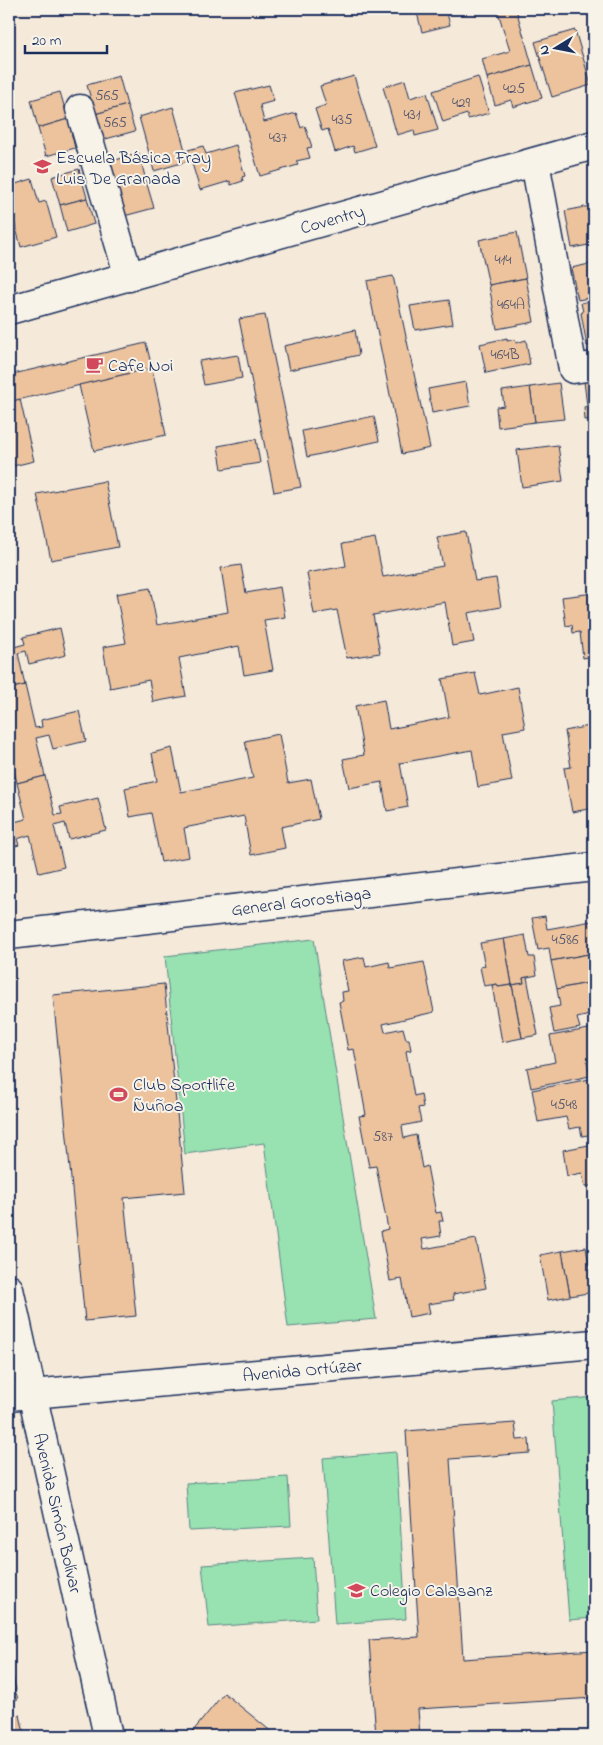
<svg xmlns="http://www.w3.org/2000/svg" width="603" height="1745" font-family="'Indie Flower',sans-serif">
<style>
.green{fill:#98e1b0;stroke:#5a8887}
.building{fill:#ecc39c;stroke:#1b2f5e}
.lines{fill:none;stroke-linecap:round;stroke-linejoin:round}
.street-casing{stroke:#1b2f5e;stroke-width:31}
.secondary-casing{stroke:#1b2f5e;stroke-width:31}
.street{stroke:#f7f3e8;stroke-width:28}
.secondary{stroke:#f7f3e8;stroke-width:28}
.labels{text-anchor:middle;stroke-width:4;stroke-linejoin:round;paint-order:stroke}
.number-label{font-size:15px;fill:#4f546e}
.poi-label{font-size:18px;fill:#1b2f5e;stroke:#f7f3e8;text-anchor:start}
.street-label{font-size:18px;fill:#1b2f5e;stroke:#f7f3e8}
</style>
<rect width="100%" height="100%" fill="#f5e9d9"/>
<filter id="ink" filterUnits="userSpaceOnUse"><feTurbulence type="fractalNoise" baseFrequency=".02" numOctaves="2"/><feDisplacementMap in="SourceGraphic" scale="10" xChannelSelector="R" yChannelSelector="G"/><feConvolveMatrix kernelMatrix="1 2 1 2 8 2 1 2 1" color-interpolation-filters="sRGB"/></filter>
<g filter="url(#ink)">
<g class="green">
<polygon points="314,939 376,1319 288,1327 264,1143 185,1154 165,956"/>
<polygon points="594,1397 594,1618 569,1620 552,1401"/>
<polygon points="396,1452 406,1619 335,1624 323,1458"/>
<polygon points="288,1477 291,1526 189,1531 186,1483"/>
<polygon points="313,1558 317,1619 209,1627 202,1565"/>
</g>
<g class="building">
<polygon points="416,9 446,9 450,25 422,32"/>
<polygon points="509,9 516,9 532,65 487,78 482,59 510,51 498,12"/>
<polygon points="575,30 591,85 552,97 535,42"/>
<polygon points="532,65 542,98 513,107 511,100 495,105 487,78"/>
<polygon points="119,76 127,105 95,114 87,85"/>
<polygon points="354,76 375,146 355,152 353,146 335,152 328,129 322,131 315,109 326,105 320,86"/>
<polygon points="478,77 489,113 468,119 467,114 443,122 433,91"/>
<polygon points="405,80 410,98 427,93 438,130 415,136 414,130 397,135 383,87"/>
<polygon points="269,85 274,101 260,105 264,122 296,113 301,128 305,126 312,147 307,148 310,158 296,161 298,165 260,176 235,93"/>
<polygon points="60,92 68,119 38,128 31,100"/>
<polygon points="127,105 135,131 102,140 95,114"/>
<polygon points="173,107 188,161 154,171 139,117"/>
<polygon points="68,119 75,148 46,156 38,128"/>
<polygon points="236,145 245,176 242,177 243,181 231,185 230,181 200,190 188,150 203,146 206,154"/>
<polygon points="139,153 146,181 116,189 109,162"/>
<polygon points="79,169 87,198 60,205 52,177"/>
<polygon points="32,179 39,203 46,201 56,237 21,247 9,202 9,186"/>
<polygon points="146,181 154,208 124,216 116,189"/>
<polygon points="87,198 94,224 67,232 60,205"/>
<polygon points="594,205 594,230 590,206"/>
<polygon points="590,206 594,244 572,248 565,211"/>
<polygon points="517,232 526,278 489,285 479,240"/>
<polygon points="594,263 594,297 578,300 571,268"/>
<polygon points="393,276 430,448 402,454 367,281"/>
<polygon points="526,278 534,322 497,329 489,285"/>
<polygon points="449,300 453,324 415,330 410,306"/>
<polygon points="594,300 594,345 587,346 581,313 583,312 581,303"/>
<polygon points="265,315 301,487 274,492 239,319"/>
<polygon points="355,330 359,355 289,370 284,346"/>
<polygon points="507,338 507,341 515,339 516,343 526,340 530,364 486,373 480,344"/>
<polygon points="146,343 152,368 9,402 9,375"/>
<polygon points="238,355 242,378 204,385 199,361"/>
<polygon points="152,368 166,435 94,451 79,385"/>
<polygon points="594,380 594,419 585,420 584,407 587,406 584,381"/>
<polygon points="466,382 470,406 432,413 428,389"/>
<polygon points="559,383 564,419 535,422 530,387"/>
<polygon points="530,387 535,422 498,427 496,407 504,406 502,391"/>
<polygon points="20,399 34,461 9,467 9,402"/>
<polygon points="374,416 379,441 307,457 302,431"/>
<polygon points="256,439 260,463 222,469 218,446"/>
<polygon points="558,445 563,481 522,487 517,450"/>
<polygon points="105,481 118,547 51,560 37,494"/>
<polygon points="466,532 475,581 496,578 501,607 468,613 474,642 452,646 445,602 373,615 380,653 347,658 337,610 314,614 307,573 346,566 342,544 375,538 383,577 443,566 437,537"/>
<polygon points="241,565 246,593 280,587 285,617 264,620 273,670 244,675 239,646 179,658 186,696 153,702 149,680 110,688 103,647 126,643 116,594 150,588 157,625 228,612 221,568"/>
<polygon points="594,593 594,656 583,658 580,632 573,633 572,625 566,626 562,597"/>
<polygon points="9,624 14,647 25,644 23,637 60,628 66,655 29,664 26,651 18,653 25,685 9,689"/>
<polygon points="475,673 480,695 518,687 525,728 503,732 512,781 478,787 472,750 400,763 408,807 387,811 382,782 349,788 343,759 364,755 355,706 384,700 389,729 449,717 442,679"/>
<polygon points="25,685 35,728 42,727 41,720 79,711 86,741 53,749 49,735 36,738 45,776 17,783 9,749 9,689"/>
<polygon points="594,725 594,808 572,812 564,768 571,767 565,731"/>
<polygon points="279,734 288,783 311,779 319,819 281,827 285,848 251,855 244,816 184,828 189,857 161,862 151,813 130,817 125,788 157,781 152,753 172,748 181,792 253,778 245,741"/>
<polygon points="45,776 55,815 62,814 60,807 98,798 106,830 69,839 65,823 54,826 64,867 39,873 30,835 17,839 19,845 9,848 9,815 12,814 14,822 26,819 17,783"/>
<polygon points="545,916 547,929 592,921 594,953 551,961 549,948 538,950 532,918"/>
<polygon points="525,935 529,957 534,957 537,975 523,978 524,983 512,985 504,939"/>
<polygon points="504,939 512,985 498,987 497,984 484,986 480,967 485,966 480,943"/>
<polygon points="594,953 594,982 557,989 551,961"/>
<polygon points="364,957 366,967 389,962 390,968 424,962 434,1012 383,1024 385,1032 403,1028 406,1039 409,1039 411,1050 406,1051 414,1096 421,1094 423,1107 418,1108 421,1122 402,1126 404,1138 416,1135 422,1168 427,1166 436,1213 441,1212 443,1221 439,1221 441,1236 422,1239 424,1249 476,1239 486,1288 453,1294 454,1300 428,1304 430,1313 409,1317 402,1279 390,1281 381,1231 388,1229 376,1166 369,1167 359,1116 366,1115 354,1049 348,1050 339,1002 343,1001 342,992 348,991 342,961"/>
<polygon points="527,977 538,1035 522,1038 512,985 524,983 523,978"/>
<polygon points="594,982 594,1014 577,1018 580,1028 554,1033 549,1008 560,1006 557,989"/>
<polygon points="164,984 185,1192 124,1198 136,1316 85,1321 53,995"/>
<polygon points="497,984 498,987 512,985 522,1038 502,1042 492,985"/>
<polygon points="594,1028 594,1060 587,1061 590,1076 531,1088 527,1068 555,1062 550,1036"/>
<polygon points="590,1079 591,1084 594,1084 594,1134 582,1136 580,1127 569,1129 566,1117 538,1122 532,1090"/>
<polygon points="594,1144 594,1185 585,1187 582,1173 567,1176 563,1150"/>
<polygon points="586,1247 594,1292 570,1296 562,1251"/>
<polygon points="562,1251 570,1296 548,1300 540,1255"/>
<polygon points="515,1423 517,1440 529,1439 530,1453 450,1459 463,1659 594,1650 594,1698 418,1709 420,1736 376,1736 369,1640 419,1637 406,1431"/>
<polygon points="9,1660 16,1690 9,1692"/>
<polygon points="16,1693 18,1699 9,1701 9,1694"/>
<polygon points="224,1693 273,1733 270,1736 189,1736"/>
<polygon points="20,1715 24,1733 9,1736 9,1718"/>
</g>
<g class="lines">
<defs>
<g id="street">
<polyline points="80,109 129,277"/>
<polyline points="535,162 573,369 594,366"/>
<polyline points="9,935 594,867"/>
<polyline points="9,1396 594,1344"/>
</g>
<g id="secondary">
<polyline points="9,310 594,145"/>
<polyline points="9,1289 108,1736"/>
</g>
</defs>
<use href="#street" class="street-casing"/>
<use href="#secondary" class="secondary-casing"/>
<use href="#street" class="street"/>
<use href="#secondary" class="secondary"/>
</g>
</g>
<defs>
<symbol id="school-bare" viewBox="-9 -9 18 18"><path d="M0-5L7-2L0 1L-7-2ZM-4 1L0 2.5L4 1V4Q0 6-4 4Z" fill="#d1495b" stroke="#f7f3e8" stroke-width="2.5" paint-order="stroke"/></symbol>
<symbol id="cafe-bare" viewBox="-9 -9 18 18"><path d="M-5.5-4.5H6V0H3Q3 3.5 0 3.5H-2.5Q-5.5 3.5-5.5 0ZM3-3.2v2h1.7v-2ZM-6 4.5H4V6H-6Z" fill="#d1495b" stroke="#f7f3e8" stroke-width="2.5" paint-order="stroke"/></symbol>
<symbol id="stadium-bare" viewBox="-9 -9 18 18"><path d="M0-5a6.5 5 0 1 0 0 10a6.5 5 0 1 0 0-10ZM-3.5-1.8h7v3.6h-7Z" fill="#d1495b" stroke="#f7f3e8" stroke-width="2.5" paint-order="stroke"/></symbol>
</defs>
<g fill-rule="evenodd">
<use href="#school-bare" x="30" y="154" width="25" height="25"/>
<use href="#cafe-bare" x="82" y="352" width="25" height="25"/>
<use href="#stadium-bare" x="106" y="1082" width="25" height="25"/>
<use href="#school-bare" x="344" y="1578" width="25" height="25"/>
</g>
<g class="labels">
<g class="number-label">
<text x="514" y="93">425</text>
<text x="107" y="100">565</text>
<text x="461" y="107">429</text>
<text x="412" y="119">431</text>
<text x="342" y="124">435</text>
<text x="115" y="127">565</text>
<text x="278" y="142">437</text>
<text x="503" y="264">414</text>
<text x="511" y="309">464A</text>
<text x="505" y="359">464B</text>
<text x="565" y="944">4586</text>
<text x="564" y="1109">4548</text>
<text x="383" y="1141">587</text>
</g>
<g class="poi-label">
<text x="56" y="163">Escuela Básica Fray<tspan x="56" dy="21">Luis De Granada</tspan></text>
<text x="108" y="371">Cafe Noi</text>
<text x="133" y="1090">Club Sportlife<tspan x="133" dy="21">Ñuñoa</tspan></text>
<text x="370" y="1596">Colegio Calasanz</text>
</g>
<g class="street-label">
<text transform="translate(332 219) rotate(-16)" y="6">Coventry</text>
<text transform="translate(301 901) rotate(-7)" y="6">General Gorostiaga</text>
<text transform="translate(302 1370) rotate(-5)" y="6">Avenida Ortúzar</text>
<text transform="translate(58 1513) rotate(77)" y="6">Avenida Simón Bolívar</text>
</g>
</g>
<rect width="603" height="1745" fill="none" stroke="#f7f3e8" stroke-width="30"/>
<rect x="15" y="15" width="573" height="1715" fill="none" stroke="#1b2f5e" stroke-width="2" filter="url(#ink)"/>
<g transform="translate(556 48) rotate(260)" stroke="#f7f3e8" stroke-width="4" paint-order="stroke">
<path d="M0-4L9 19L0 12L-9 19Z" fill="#1b2f5e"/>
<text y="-8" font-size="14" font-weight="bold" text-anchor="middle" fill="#1b2f5e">N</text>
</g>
<path d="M25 45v8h82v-8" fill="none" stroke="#1b2f5e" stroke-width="2.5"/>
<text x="32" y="45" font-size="15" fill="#1b2f5e" stroke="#f7f3e8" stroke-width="4" paint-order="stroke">20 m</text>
</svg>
